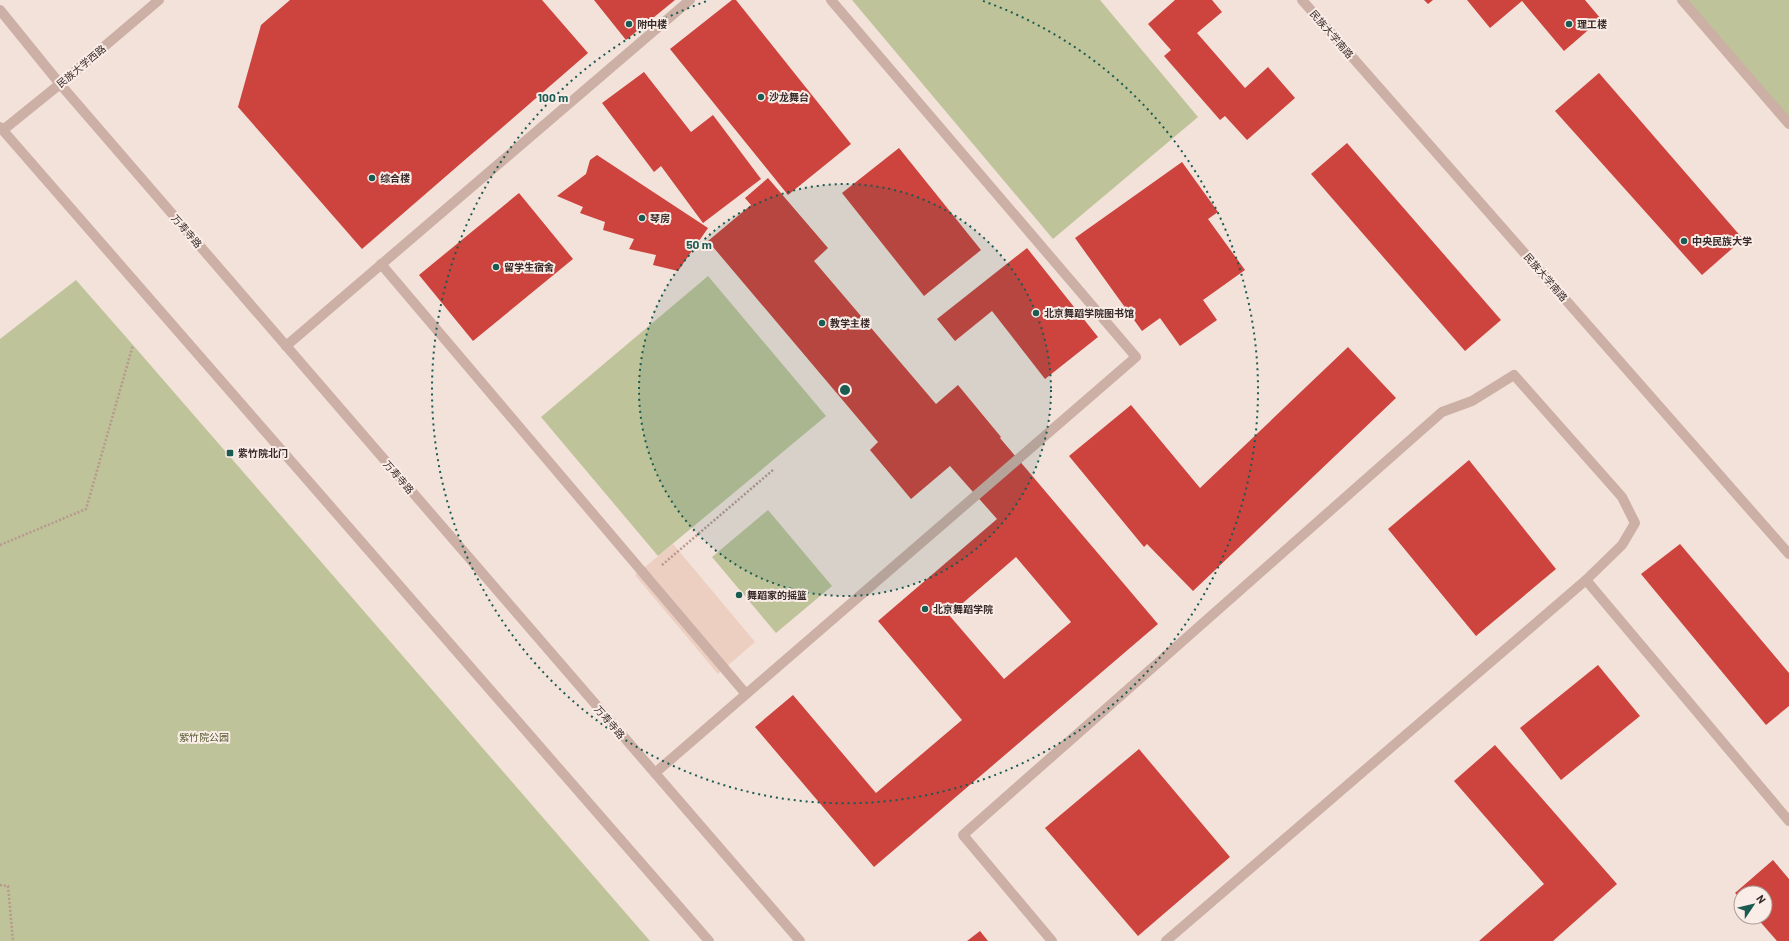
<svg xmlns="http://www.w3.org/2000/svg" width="1789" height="941" font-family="Barlow,'Noto Sans SC',sans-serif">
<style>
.green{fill:#bec399}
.plaza{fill:#eccfc0}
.building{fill:#cd433e;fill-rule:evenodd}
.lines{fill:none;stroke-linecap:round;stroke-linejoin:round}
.path{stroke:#b8988f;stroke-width:2.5;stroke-dasharray:2 2;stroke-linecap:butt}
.service{stroke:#ccafa5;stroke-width:10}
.minor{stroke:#ccafa5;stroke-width:10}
.tertiary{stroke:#ccafa5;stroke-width:10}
.ring{fill:none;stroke:#1a5b52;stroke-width:2;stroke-dasharray:2 4}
.poi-dot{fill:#1a5b52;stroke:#faede7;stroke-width:1.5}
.labels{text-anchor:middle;stroke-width:4;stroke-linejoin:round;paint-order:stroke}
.poi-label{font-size:10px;font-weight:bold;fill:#372927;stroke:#faede7;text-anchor:start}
.street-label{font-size:10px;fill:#372927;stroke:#faede7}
.park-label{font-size:10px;fill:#505729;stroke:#faede7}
.centre{fill:#1a5b52;stroke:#faede7;stroke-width:2}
.ring-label{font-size:12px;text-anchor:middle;font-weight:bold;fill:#1a5b52;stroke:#faede7;stroke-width:4;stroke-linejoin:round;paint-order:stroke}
</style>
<rect width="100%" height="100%" fill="#f3e2da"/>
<g class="green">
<polygon points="852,0 1100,0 1198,117 1053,239"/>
<polygon points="1683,0 1789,0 1789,122"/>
<polygon points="708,276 826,416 658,556 541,417"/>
<polygon points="76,280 133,345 650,941 0,941 0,339"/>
<polygon points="768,510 832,586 776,633 712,557"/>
</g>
<polygon class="plaza" points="673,544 755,642 718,674 635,575"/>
<g class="building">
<polygon points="290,0 542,0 588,53 362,249 238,107 261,25"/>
<polygon points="594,0 675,0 626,40"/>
<polygon points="732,0 736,0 851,144 788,195 670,49"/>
<polygon points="1175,0 1212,0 1222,12 1197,33 1245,88 1268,67 1295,98 1247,140 1225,116 1220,120 1164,56 1171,50 1148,24"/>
<polygon points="1424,0 1433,0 1428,4"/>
<polygon points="1467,0 1585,0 1601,19 1564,51 1522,1 1490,28"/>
<polygon points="644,72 691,132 713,115 761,179 703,223 661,166 654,172 602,103"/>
<polygon points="1599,73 1743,239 1702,275 1555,111"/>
<polygon points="1347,143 1501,320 1465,351 1311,174"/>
<polygon points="899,148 981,250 924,296 842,193"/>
<polygon points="597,155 708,228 678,271 653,265 656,255 629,249 634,239 603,230 605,222 580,213 583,207 557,196 586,174 590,160"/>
<polygon points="1182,162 1218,212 1208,219 1245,270 1203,300 1217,320 1180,346 1160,318 1142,331 1075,238"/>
<path d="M768,178L828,248L814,261L936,404L958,385L1001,437L1000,438L1158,624L874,867L755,727L793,695L876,793L962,720L878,621L997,519L950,466L911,499L870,450L878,442L708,241L751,205L745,198ZM1016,557L1071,622L1004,679L949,615Z"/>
<polygon points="519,193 573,259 473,341 419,275"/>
<polygon points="1027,248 1098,337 1045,379 992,311 955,341 937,319"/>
<polygon points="1348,347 1396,398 1193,591 1147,544 1144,547 1069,456 1131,405 1200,488"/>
<polygon points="1469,460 1556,569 1476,636 1388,529"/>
<polygon points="1680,544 1789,673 1789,706 1766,725 1641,574"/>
<polygon points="1598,665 1640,716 1561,780 1520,728"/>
<polygon points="1495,745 1617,884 1553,941 1479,941 1544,884 1454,781"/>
<polygon points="1139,749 1230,857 1138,936 1045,828"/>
<polygon points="1773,860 1789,879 1789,941 1777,941 1756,917 1765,917 1765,893 1741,893 1741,899 1735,893"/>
<polygon points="980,931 988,941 967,941"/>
</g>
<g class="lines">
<g class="path">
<polyline points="0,545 86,509 133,345"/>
<polyline points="662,565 773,470"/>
<polyline points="0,885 8,886 13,941"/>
</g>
<g class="service">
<polyline points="381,264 746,694"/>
<polyline points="286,346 690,0"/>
<polyline points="1586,580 1789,821"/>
<polyline points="655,773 1136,357 831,0"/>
<polyline points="1052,941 963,835 1442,412 1472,401 1514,375 1622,497 1635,523 1622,545 1586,580 1166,941"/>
</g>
<g class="minor">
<polyline points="1302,0 1789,554"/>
<polyline points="1682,0 1789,124"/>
<polyline points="3,130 60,84 159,0"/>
</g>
<g class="tertiary">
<polyline points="0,10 60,84 800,941"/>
<polyline points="0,127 709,941"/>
</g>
</g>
<circle cx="845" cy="390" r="206" fill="#1a5b52" fill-opacity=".12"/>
<g class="ring">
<circle cx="845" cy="390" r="206"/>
<path d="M983 1A413 413 0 1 1 707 1"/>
</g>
<g class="poi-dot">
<circle cx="629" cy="24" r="4"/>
<circle cx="1569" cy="24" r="4"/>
<circle cx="761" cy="97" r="4"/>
<circle cx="372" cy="178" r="4"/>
<circle cx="642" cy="218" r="4"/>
<circle cx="1684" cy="241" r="4"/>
<circle cx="496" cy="267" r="4"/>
<circle cx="1036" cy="313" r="4"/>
<circle cx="822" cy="323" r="4"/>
<rect x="226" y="449" width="8" height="8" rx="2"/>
<circle cx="739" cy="595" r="4"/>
<circle cx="925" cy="609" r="4"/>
</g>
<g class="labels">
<g class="poi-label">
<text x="637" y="28">附中楼</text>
<text x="1577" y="28">理工楼</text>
<text x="769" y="101">沙龙舞台</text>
<text x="380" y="182">综合楼</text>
<text x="650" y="222">琴房</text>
<text x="1692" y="245">中央民族大学</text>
<text x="504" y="271">留学生宿舍</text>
<text x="1044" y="317">北京舞蹈学院图书馆</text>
<text x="830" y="327">教学主楼</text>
<text x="238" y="457">紫竹院北门</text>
<text x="747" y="599">舞蹈家的摇篮</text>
<text x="933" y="613">北京舞蹈学院</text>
</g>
<g class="street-label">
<text transform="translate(1332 34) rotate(49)" y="4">民族大学南路</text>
<text transform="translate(81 66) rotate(-40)" y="4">民族大学西路</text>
<text transform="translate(187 231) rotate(49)" y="4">万寿寺路</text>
<text transform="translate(1546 277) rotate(49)" y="4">民族大学南路</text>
<text transform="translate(399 477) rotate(49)" y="4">万寿寺路</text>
<text transform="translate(610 722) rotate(49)" y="4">万寿寺路</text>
</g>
<g class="park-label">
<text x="204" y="741">紫竹院公园</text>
</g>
</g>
<circle cx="845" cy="390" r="6" class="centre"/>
<g class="ring-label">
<text x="553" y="102">100 m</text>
<text x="699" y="249">50 m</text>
</g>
<g transform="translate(1753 905) rotate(55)"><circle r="19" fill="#faede7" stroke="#ac9f9a"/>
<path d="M0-3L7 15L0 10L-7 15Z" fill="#1a5b52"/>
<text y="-6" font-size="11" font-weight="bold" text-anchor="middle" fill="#372927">N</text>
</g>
</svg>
